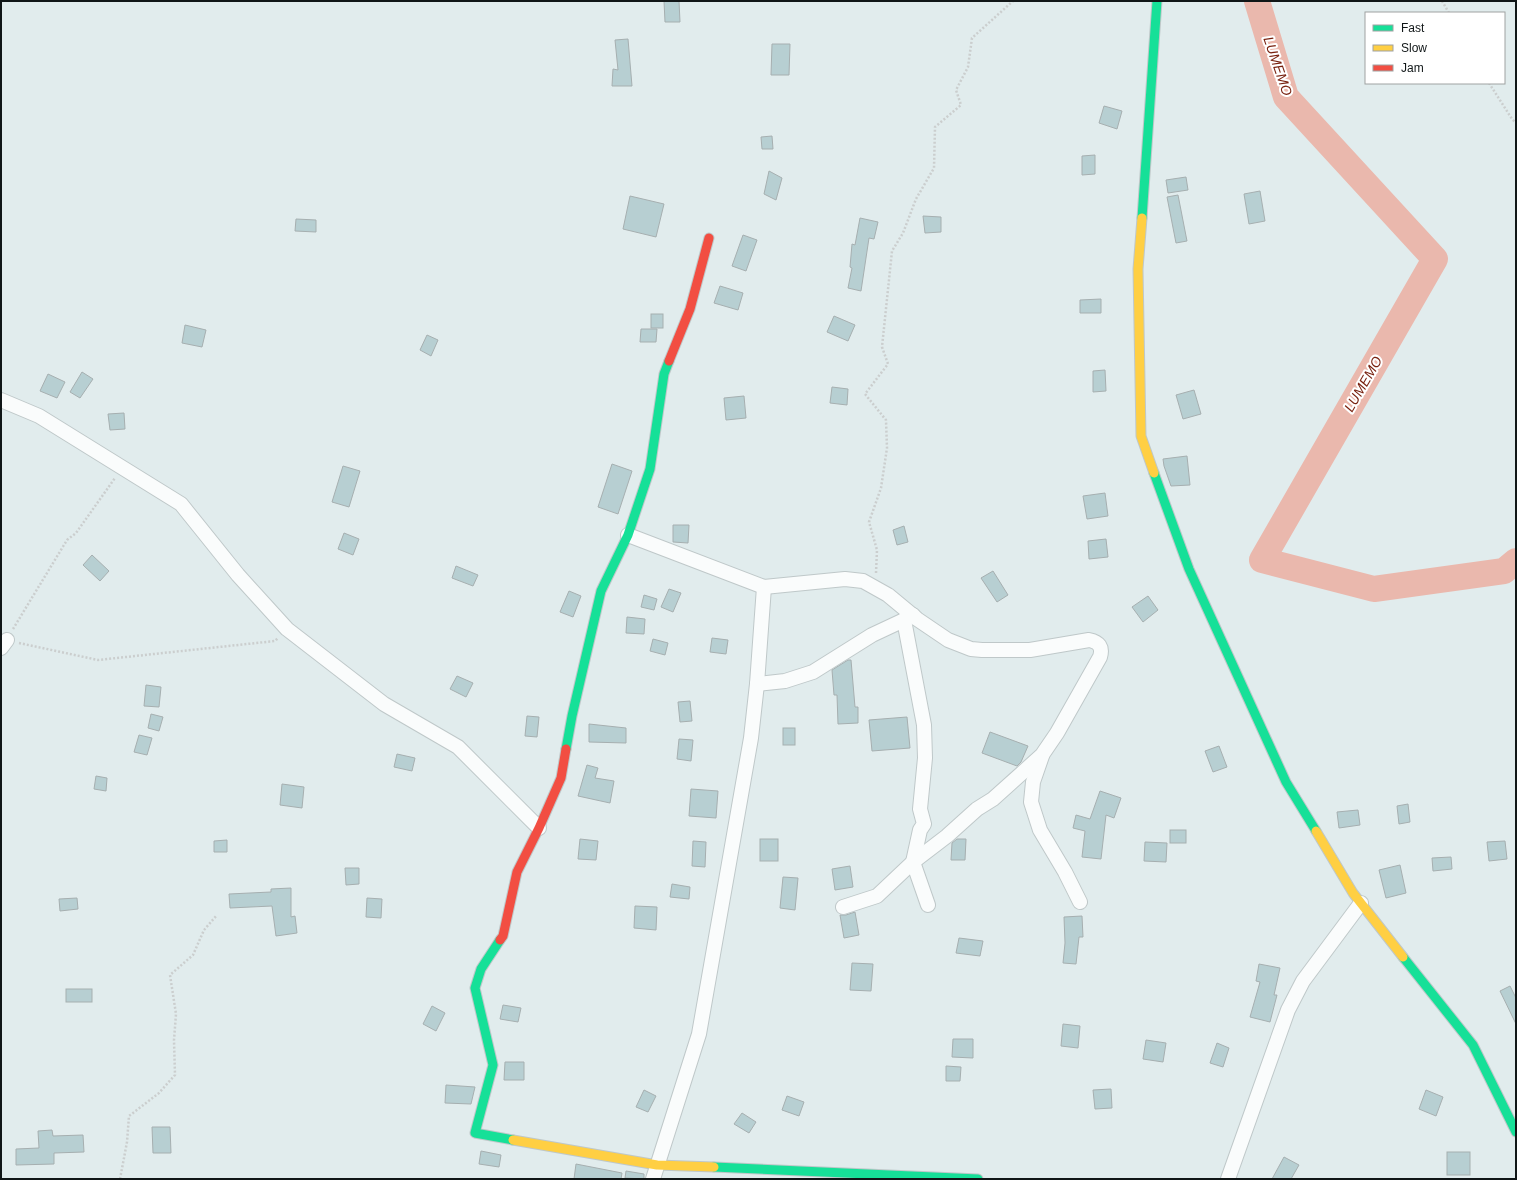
<svg xmlns="http://www.w3.org/2000/svg" width="1517" height="1180" font-family="Helvetica,sans-serif">
<style>
.lines{fill:none;stroke-linecap:round;stroke-linejoin:round}
.river{stroke:#eab8ad;stroke-width:26}
.building{fill:#b7cfd2;stroke:#a6afb0}
.street-casing{stroke:#bfc8c9;stroke-width:16}
.fast-casing{stroke:#bfc8c9;stroke-width:11}
.slow-casing{stroke:#bfc8c9;stroke-width:11}
.jam-casing{stroke:#bfc8c9;stroke-width:11}
.path{stroke:#cbcece;stroke-width:2.5;stroke-dasharray:2 2;stroke-linecap:butt}
.street{stroke:#fafcfc;stroke-width:14}
.fast{stroke:#16e098;stroke-width:9}
.slow{stroke:#ffcf43;stroke-width:9}
.jam{stroke:#f24e42;stroke-width:9}
.labels{text-anchor:middle;stroke-width:4;stroke-linejoin:round;paint-order:stroke}
.water-label{font-size:14px;font-style:italic;fill:#771f0d;stroke:#fff}
</style>
<rect width="100%" height="100%" fill="#e1eced"/>
<g class="lines">
<polyline class="river" points="1257,1 1286,97 1435,259 1262,560 1374,589 1504,571 1516,561"/>
</g>
<g class="building">
<polygon points="664,1 679,1 680,22 665,22"/>
<polygon points="628,39 632,86 612,86 613,69 618,70 615,40"/>
<polygon points="772,44 790,44 789,75 771,75"/>
<polygon points="1104,106 1122,111 1117,129 1099,123"/>
<polygon points="772,136 773,149 762,149 761,137"/>
<polygon points="1095,155 1095,174 1082,175 1082,156"/>
<polygon points="769,171 782,178 776,200 764,194"/>
<polygon points="1186,177 1188,190 1168,193 1166,180"/>
<polygon points="1260,191 1265,221 1249,224 1244,194"/>
<polygon points="1178,195 1187,241 1176,243 1167,197"/>
<polygon points="630,196 664,204 656,237 623,229"/>
<polygon points="923,216 941,217 941,232 925,233"/>
<polygon points="860,218 878,222 874,239 869,238 861,291 848,288 852,268 850,267 852,244 855,245"/>
<polygon points="296,219 316,220 316,232 295,231"/>
<polygon points="743,235 757,240 746,271 732,266"/>
<polygon points="720,286 743,293 738,310 714,303"/>
<polygon points="1101,299 1101,313 1080,313 1080,300"/>
<rect x="651" y="314" width="12" height="14"/>
<polygon points="834,316 855,325 848,341 827,332"/>
<polygon points="185,325 206,330 202,347 182,343"/>
<polygon points="641,329 657,329 656,342 640,342"/>
<polygon points="427,335 438,340 431,356 420,350"/>
<polygon points="1105,370 1106,391 1093,392 1093,371"/>
<polygon points="82,372 93,379 80,398 70,392"/>
<polygon points="48,374 65,382 57,398 40,391"/>
<polygon points="832,387 848,389 847,405 830,403"/>
<polygon points="1194,390 1201,414 1183,419 1176,395"/>
<polygon points="744,396 746,418 726,420 724,398"/>
<polygon points="124,413 125,429 110,430 108,414"/>
<polygon points="1187,456 1190,485 1171,486 1164,466 1163,459"/>
<polygon points="612,464 632,471 618,514 598,507"/>
<polygon points="343,466 360,471 349,507 332,502"/>
<polygon points="1105,493 1108,516 1087,519 1083,496"/>
<polygon points="673,525 689,525 688,543 673,542"/>
<polygon points="904,526 908,542 897,545 893,530"/>
<polygon points="344,533 359,539 353,555 338,549"/>
<polygon points="1106,539 1108,557 1089,559 1088,541"/>
<polygon points="92,555 109,571 100,581 83,565"/>
<polygon points="456,566 478,575 473,586 452,578"/>
<polygon points="993,571 1008,595 997,602 981,578"/>
<polygon points="669,589 681,593 673,612 661,607"/>
<polygon points="569,591 581,596 573,617 560,612"/>
<polygon points="644,595 657,599 654,610 641,607"/>
<polygon points="1148,596 1158,610 1143,622 1132,607"/>
<polygon points="627,617 645,619 644,634 626,633"/>
<polygon points="712,638 728,640 726,654 710,652"/>
<polygon points="653,639 668,643 665,655 650,651"/>
<polygon points="848,660 851,660 855,707 858,707 858,723 838,724 837,695 834,695 832,670"/>
<polygon points="457,676 473,683 466,697 450,689"/>
<polygon points="146,685 161,687 159,707 144,706"/>
<polygon points="690,701 692,721 680,722 678,702"/>
<polygon points="151,714 163,717 159,731 148,728"/>
<polygon points="527,716 539,717 537,737 525,736"/>
<polygon points="907,717 910,748 872,751 869,720"/>
<polygon points="589,724 626,728 626,743 589,742"/>
<rect x="783" y="728" width="12" height="17"/>
<polygon points="990,732 1028,746 1021,762 1017,766 982,753"/>
<polygon points="139,735 152,738 147,755 134,752"/>
<polygon points="679,739 693,740 691,761 677,759"/>
<polygon points="1219,746 1227,767 1213,772 1205,751"/>
<polygon points="397,754 415,758 412,771 394,767"/>
<polygon points="587,765 598,768 595,778 614,781 610,803 578,796"/>
<polygon points="96,776 107,778 106,791 94,789"/>
<polygon points="282,784 304,787 302,808 280,805"/>
<polygon points="691,789 718,791 716,818 689,816"/>
<polygon points="1100,791 1121,798 1114,818 1106,815 1101,859 1082,857 1085,831 1073,828 1076,815 1090,819"/>
<polygon points="1408,804 1410,822 1399,824 1397,806"/>
<polygon points="1358,810 1360,825 1339,828 1337,812"/>
<rect x="1170" y="830" width="16" height="13"/>
<polygon points="580,839 598,841 596,860 578,859"/>
<rect x="760" y="839" width="18" height="22"/>
<polygon points="957,839 966,839 965,860 951,860 952,843"/>
<polygon points="227,840 227,852 214,852 214,841"/>
<polygon points="693,841 706,842 705,867 692,866"/>
<polygon points="1505,841 1507,859 1489,861 1487,842"/>
<polygon points="1145,842 1167,843 1166,862 1144,861"/>
<polygon points="1451,857 1452,869 1433,871 1432,858"/>
<polygon points="1400,865 1406,893 1386,898 1379,870"/>
<polygon points="850,866 853,887 835,890 832,869"/>
<polygon points="345,868 359,868 359,884 346,885"/>
<polygon points="783,877 798,878 795,910 780,908"/>
<polygon points="672,884 690,887 689,899 670,897"/>
<polygon points="291,888 291,917 295,916 297,933 276,936 272,906 230,908 229,894 271,892 271,889"/>
<polygon points="77,898 78,909 60,911 59,899"/>
<polygon points="367,898 382,899 381,918 366,917"/>
<polygon points="635,906 657,907 656,930 634,928"/>
<polygon points="855,912 859,935 844,938 840,915 846,915"/>
<polygon points="1082,916 1083,937 1079,937 1076,964 1063,963 1065,943 1064,917"/>
<polygon points="959,938 983,941 980,956 956,953"/>
<polygon points="852,963 873,964 871,991 850,990"/>
<polygon points="1259,964 1280,968 1274,995 1277,995 1270,1022 1250,1017 1260,982 1256,981"/>
<polygon points="1510,986 1516,998 1516,1024 1500,991"/>
<rect x="66" y="989" width="26" height="13"/>
<polygon points="503,1005 521,1008 518,1022 500,1019"/>
<polygon points="432,1006 445,1013 436,1031 423,1024"/>
<polygon points="1063,1024 1080,1026 1078,1048 1061,1046"/>
<polygon points="953,1039 973,1039 973,1058 952,1057"/>
<polygon points="1146,1040 1166,1043 1163,1062 1143,1059"/>
<polygon points="1217,1043 1229,1048 1223,1067 1210,1063"/>
<polygon points="505,1062 524,1062 524,1080 504,1080"/>
<polygon points="946,1066 961,1067 960,1081 946,1081"/>
<polygon points="446,1085 475,1087 471,1104 445,1103"/>
<polygon points="1111,1089 1112,1108 1095,1109 1093,1090"/>
<polygon points="644,1090 656,1096 648,1112 636,1107"/>
<polygon points="1426,1090 1443,1097 1436,1116 1419,1109"/>
<polygon points="787,1096 804,1102 799,1116 782,1110"/>
<polygon points="742,1113 756,1122 749,1133 734,1124"/>
<polygon points="152,1127 170,1127 171,1153 153,1153"/>
<polygon points="52,1130 53,1136 83,1135 84,1152 54,1153 54,1164 16,1165 16,1149 39,1148 38,1131"/>
<polygon points="481,1151 501,1155 499,1167 479,1164"/>
<rect x="1447" y="1152" width="23" height="23"/>
<polygon points="1284,1157 1299,1165 1291,1179 1272,1179"/>
<polygon points="576,1164 622,1173 621,1179 574,1179"/>
<polygon points="626,1171 644,1174 644,1179 625,1178"/>
</g>
<g class="lines">
<defs>
<g id="street">
<polyline points="1,400 39,416 181,504 238,575 287,629 384,704 458,747 539,828"/>
<path d="M628,535L764,587L845,579L863,581L888,595L917,619L948,640L971,649L982,650H1030L1089,640C1099,642 1103,647 1100,657L1057,733L1042,755L993,799L977,809L947,836L913,862L877,896L843,907"/>
<polyline points="913,615 904,620 924,725 925,758 920,809 924,824 920,830 913,862 928,905"/>
<polyline points="1,648 7,640"/>
<polyline points="757,684 785,681 813,672 872,635 904,620"/>
<polyline points="1042,756 1033,782 1031,802 1040,830 1065,872 1080,902"/>
<polyline points="653,1179 699,1034 751,738 757,684 764,587"/>
<polyline points="1228,1179 1288,1010 1303,981 1361,903"/>
</g>
<g id="fast">
<polyline points="1142,218 1157,1"/>
<polyline points="1154,473 1189,569 1286,782 1316,831"/>
<polyline points="566,749 572,716 601,591 628,535 650,469 664,374 669,361"/>
<polyline points="500,940 481,969 475,988 493,1065 475,1133 513,1140"/>
<polyline points="1403,957 1473,1045 1516,1132"/>
<polyline points="714,1167 978,1179"/>
</g>
<g id="slow">
<polyline points="1142,218 1138,269 1141,436 1154,473"/>
<polyline points="1316,831 1353,893 1403,957"/>
<polyline points="513,1140 657,1165 714,1167"/>
</g>
<g id="jam">
<polyline points="669,361 690,309 709,238"/>
<polyline points="500,940 503,936 517,872 539,828 561,778 566,749"/>
</g>
</defs>
<use href="#street" class="street-casing"/>
<use href="#fast" class="fast-casing"/>
<use href="#slow" class="slow-casing"/>
<use href="#jam" class="jam-casing"/>
<g class="path">
<polyline points="1442,1 1449,13"/>
<polyline points="1489,83 1512,119 1516,123"/>
<polyline points="876,573 877,550 869,522 881,488 887,448 886,420 865,394 888,364 882,347 892,251 903,233 916,199 934,168 935,127 961,105 956,90 968,67 972,38 1013,1"/>
<polyline points="13,629 67,540 76,533 115,478"/>
<polyline points="19,643 98,660 275,641 278,638"/>
<polyline points="120,1179 127,1142 129,1116 159,1093 175,1075 174,1040 176,1014 170,975 193,955 204,930 217,915"/>
</g>
<use href="#street" class="street"/>
<use href="#fast" class="fast"/>
<use href="#slow" class="slow"/>
<use href="#jam" class="jam"/>
</g>
<g class="labels">
<g class="water-label">
<text transform="translate(1278 66) rotate(71)" y="5">LUMEMO</text>
<text transform="translate(1363 384) rotate(-60)" y="5">LUMEMO</text>
</g>
</g>
<rect width="1517" height="1180" fill="none" stroke="#101617" stroke-width="4"/>
<rect x="1365" y="12" width="140" height="72" fill="#ffffff" stroke="#9fa2a2"/>
<rect x="1373" y="25" width="20" height="6" fill="#16e098" stroke="#9fa2a2"/>
<text x="1401" y="32" font-size="12" fill="#101617">Fast</text>
<rect x="1373" y="45" width="20" height="6" fill="#ffcf43" stroke="#9fa2a2"/>
<text x="1401" y="52" font-size="12" fill="#101617">Slow</text>
<rect x="1373" y="65" width="20" height="6" fill="#f24e42" stroke="#9fa2a2"/>
<text x="1401" y="72" font-size="12" fill="#101617">Jam</text>
</svg>
